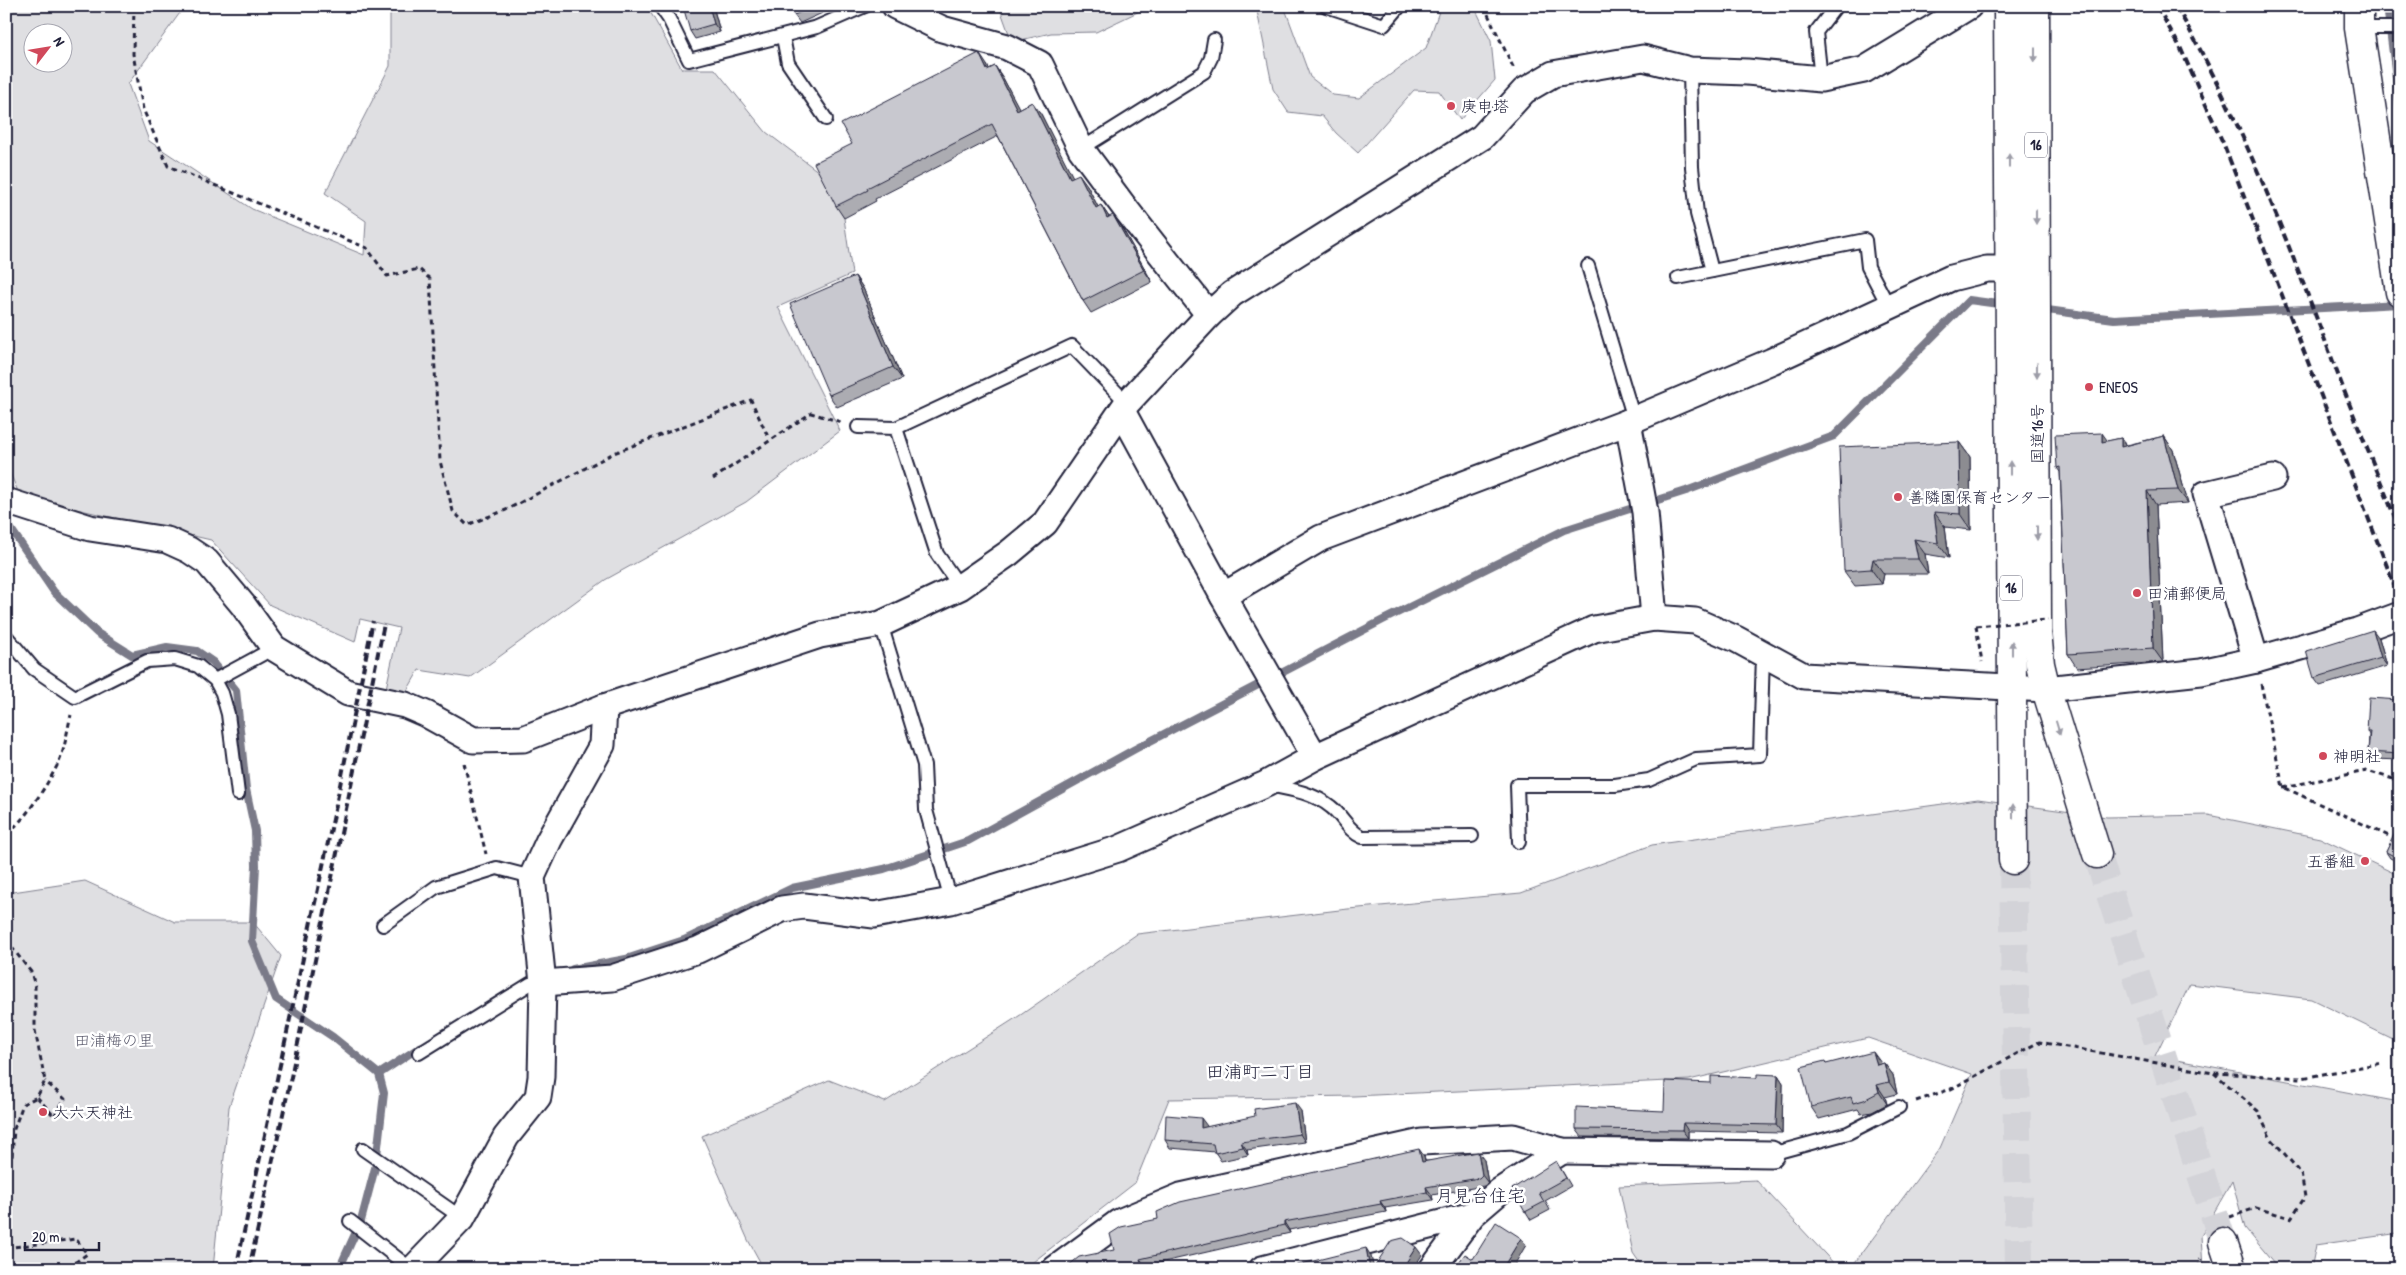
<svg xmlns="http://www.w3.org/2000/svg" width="2406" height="1275" font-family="'Patrick Hand','Klee One',sans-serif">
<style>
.green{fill:#dfdfe2;stroke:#80808e;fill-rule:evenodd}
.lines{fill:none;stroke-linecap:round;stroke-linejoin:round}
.stream{stroke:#7a7a88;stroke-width:8}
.highway-tunnel{stroke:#d3d3d8;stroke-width:28;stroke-dasharray:28 14;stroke-linecap:butt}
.lane-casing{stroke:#22223b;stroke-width:16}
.street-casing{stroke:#22223b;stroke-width:29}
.secondary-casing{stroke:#22223b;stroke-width:31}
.highway-casing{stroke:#22223b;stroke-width:31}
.path{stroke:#22223b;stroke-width:3;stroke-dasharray:5 4;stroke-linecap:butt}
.lane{stroke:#fff;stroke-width:12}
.street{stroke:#fff;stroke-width:25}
.secondary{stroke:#fff;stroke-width:28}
.highway{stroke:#fff;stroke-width:28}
.rail{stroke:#22223b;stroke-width:4;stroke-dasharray:8 4;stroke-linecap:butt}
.path-bridge{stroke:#22223b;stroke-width:3;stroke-dasharray:5 4;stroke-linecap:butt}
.wall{fill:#acacb2;stroke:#22223b}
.shaded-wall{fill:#8c8c91;stroke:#22223b}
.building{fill:#c8c8cf;stroke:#22223b}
.oneway{fill:#9c9ca7}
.poi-dot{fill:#d1495b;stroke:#fff;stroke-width:2}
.labels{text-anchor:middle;stroke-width:5;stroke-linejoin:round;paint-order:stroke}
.shield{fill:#fff;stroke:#646476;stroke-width:1}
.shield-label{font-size:15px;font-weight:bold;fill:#22223b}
.poi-label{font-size:16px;fill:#22223b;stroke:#fff;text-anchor:start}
.street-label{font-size:16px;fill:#22223b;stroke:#fff}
.park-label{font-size:16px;fill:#5b5b6d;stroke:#fff}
.neighbourhood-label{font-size:18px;fill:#22223b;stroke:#fff}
</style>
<rect width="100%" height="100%" fill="#fff"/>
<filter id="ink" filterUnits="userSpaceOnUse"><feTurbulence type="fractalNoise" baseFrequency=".02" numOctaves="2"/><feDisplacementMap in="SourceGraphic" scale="10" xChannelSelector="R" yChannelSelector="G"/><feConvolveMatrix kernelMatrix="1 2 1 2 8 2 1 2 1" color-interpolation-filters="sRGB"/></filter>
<g filter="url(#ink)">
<g class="green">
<path d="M6,6H185L128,84L149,141L252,209L364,255L366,221L325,193L390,66V6H647L682,69H715L766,132L823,175L844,218L852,274L778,307L840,431L746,502L605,580L470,678L419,670L404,696L385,693L399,628L360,619L355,642L270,605L211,540L20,496L6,464ZM32,32H62V62H32Z"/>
<polygon points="999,6 1150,6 1096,32 1051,33 1012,42"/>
<polygon points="1256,6 1284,6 1310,77 1333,95 1359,98 1426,48 1441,6 1474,6 1491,41 1495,80 1460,120 1439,91 1414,90 1358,153 1336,133 1322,116 1288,112 1273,89"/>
<path d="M1978,799L2107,817L2208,815L2320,838L2400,876V1231L2393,1234L2316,1245L2311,1269H2279L2245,1228L2232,1181L2201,1235L2203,1269H1850L1940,1148L1972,1074L1868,1038L1689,1080L1354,1096L1169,1099L1135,1183L1024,1269H764L748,1240L702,1136L829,1080L885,1102L1022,1014L1137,934L1348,909L1521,893L1652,845ZM2190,984L2311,999L2393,1039L2394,1101L2155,1056Z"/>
<polygon points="85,881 175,922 253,922 281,956 229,1107 213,1269 6,1269 6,893"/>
<polygon points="1756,1180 1839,1269 1644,1269 1633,1253 1619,1186"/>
</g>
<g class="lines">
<g class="stream">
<polyline points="2387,6 2400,109"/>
<polyline points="2040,309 2114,319 2400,304"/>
<polyline points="6,526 11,529 54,592 97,633 132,655 167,647 197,651 213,662 236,690 246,789 255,831 256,866 252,941 276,999 333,1037 379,1074 420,1047"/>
<polyline points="573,969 626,959 684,940 792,888 884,869 968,841 1135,749 1383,620 1564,530 1686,491 1834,436 1969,300 2006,305"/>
<polyline points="339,1269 361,1221 376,1164 384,1093 379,1074"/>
</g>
<g class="highway-tunnel">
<polyline points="2097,854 2223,1242"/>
<polyline points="2013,860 2019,1269"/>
</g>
<defs>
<g id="lane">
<polyline points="660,6 669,19 689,60 817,27 865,6"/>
<polyline points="1326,6 1384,25 1400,6"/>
<polyline points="2359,28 2400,28"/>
<polyline points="783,37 788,63 826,119"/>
<polyline points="1690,70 1692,167 1697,214 1712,271"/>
<polyline points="1821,79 1816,32 1836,6"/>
<polyline points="1081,149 1204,72 1211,58 1214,40"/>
<polyline points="1588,266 1634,419"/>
<polyline points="1678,278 1865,240 1868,267 1889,307"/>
<polyline points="858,427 896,428 937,554 960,587"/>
<polyline points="896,428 1072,346 1127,403"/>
<polyline points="881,624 924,765 926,810 951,901"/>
<polyline points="6,636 34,669 75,697 147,661 175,659 198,666 215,680 222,693 228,714 238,794"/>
<polyline points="215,680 274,648"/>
<path d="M1269,785C1290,789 1314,793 1331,807C1343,816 1348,831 1362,837L1472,836"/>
<polyline points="1519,842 1517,785 1615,785 1649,780 1696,759 1760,755 1763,654"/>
<polyline points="383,925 436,887 497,868 532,877"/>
<polyline points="419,1053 530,984 543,983"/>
<polyline points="363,1149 462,1218"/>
<polyline points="1771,1154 1848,1133 1899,1107"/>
<polyline points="350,1221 411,1269"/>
</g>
<g id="street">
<polyline points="895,6 942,29 1007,47 1040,64 1081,149 1128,212 1209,315"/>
<polyline points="1122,411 1223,596 1315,757"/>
<polyline points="1628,422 1645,512 1654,618"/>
<polyline points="6,501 90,528 167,540 189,550 207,562 243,605 274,648 348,693 405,705 426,714 473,740 523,739 604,707 820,635 881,624 960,587 1009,553 1045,523 1127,403 1209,315 1232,294 1482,137 1524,91 1553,74 1643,58 1690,70 1747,72 1821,79 1864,70 1969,6"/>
<polyline points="1223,596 1321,538 1628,422 1772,361 1951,278 1987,269 2029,269"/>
<polyline points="2256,660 2206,494 2273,478"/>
<polyline points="543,983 612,978 698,950 782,909 804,906 874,915 951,901 1118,849 1266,784 1315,757 1594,629 1654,618 1695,621 1736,639 1804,676 2046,689 2201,672 2256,660 2357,631 2400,615"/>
<polyline points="413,1269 462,1218 506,1137 538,1097 541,1077 543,983 532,877 549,840 602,745 604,707"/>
<polyline points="1055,1269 1119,1222 1181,1196 1422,1142 1513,1137 1562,1151 1771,1154"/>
<polyline points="1262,1269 1472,1215"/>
<polyline points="1432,1269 1472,1215 1500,1191 1562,1151"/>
</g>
<polyline id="secondary" points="2359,6 2359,28 2400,292"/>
<g id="highway">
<polyline points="2008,6 2013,860"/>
<polyline points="2035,6 2037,631 2040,664 2046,689 2097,854"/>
<polyline points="2223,1242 2232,1269"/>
</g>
</defs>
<use href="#lane" class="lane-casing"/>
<use href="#street" class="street-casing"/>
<use href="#secondary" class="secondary-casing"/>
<use href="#highway" class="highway-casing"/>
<g class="path">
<polyline points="134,6 133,54 143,109 168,166 367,248 387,276 419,269 430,279 440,461 453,511 467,525 506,510 614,453 751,400 769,439"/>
<polyline points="1484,6 1514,69"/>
<polyline points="713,479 811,413 841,422"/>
<polyline points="1976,626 1982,662"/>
<polyline points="2261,684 2283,787 2391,837"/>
<polyline points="464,763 486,854"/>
<polyline points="2283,787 2367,771 2400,781"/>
<path d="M6,833C22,826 50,780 58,764C65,750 67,730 71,715"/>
<polyline points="6,940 31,972 35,986 35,1030 45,1081 37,1097 23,1104 14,1129 12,1157 6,1168"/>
<polyline points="2214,1073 2258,1111 2270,1137 2301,1173 2305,1197 2291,1218 2256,1208 2230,1217"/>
<polyline points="37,1097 54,1116 65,1099 45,1081"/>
<polyline points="1916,1101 1951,1089 2039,1042 2213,1073 2302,1078 2382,1063"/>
<polyline points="6,1248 76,1239 87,1254 66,1269"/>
<polyline points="2198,1269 2201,1259"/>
</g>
<use href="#lane" class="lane"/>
<use href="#street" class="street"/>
<use href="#secondary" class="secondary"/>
<use href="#highway" class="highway"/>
<g class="rail">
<polyline points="2157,6 2180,47 2224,145 2400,600"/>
<path d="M2176,6C2243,122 2290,248 2337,372C2357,425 2379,477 2400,530"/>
<polyline points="236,1269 335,810 373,621"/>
<polyline points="249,1269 290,1082 384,624"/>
</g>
<polyline class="path-bridge" points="1976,626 2048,620"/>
</g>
<g class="wall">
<polygon points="713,6 720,32 695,39 690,31"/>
<polygon points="761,6 774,6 773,11"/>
<polygon points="790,6 838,6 800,23 794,15"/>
<polygon points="987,65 989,69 995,66 1003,78 1019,109 1032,102 1041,114 1072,177 1087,185 1098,207 1101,205 1109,217 1121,226 1152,282 1091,313 1083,301 998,136 875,199 876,201 844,218 836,206 852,144"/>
<polygon points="855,276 863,288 902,379 837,407 829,395"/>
<polygon points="2164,436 2173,450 2188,503 2156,505 2163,662 2077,668 2068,654 2060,472 2057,468 2108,441 2121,438 2127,445"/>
<polygon points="1959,442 1970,457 1971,530 1945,527 1949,558 1925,554 1928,574 1884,574 1882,584 1855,586 1844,571"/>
<polygon points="2379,638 2387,666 2320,686 2314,678"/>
<polygon points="2400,700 2400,760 2373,759 2368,752 2369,735 2367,731"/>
<polygon points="2400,824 2400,863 2390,858 2386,852"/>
<polygon points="1884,1063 1893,1075 1897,1094 1885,1097 1887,1104 1872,1112 1861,1114 1858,1109 1819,1119 1811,1107 1827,1064 1881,1064"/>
<polygon points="1778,1075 1783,1083 1782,1133 1688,1131 1688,1138 1582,1137 1576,1129 1664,1111 1757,1078"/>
<polygon points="1301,1111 1305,1142 1247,1150 1248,1155 1221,1161 1215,1152 1170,1148 1165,1140 1207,1126 1207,1127"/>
<polygon points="1424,1156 1425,1161 1484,1160 1488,1183 1484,1186 1432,1195 1433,1200 1385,1208 1386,1212 1289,1230 1290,1233 1146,1266 1114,1250 1158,1219"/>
<polygon points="1561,1169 1571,1186 1545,1201 1550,1210 1531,1220 1512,1189"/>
</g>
<g class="shaded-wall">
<polygon points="709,6 713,6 720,32 714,24"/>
<polygon points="769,6 774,6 773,11"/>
<polygon points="979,53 987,65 995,82 987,70"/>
<polygon points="995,66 1003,78 1026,121 1017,110"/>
<polygon points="1032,102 1041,114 1079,189 1070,178"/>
<polygon points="1079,174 1087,185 1104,219 1096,208"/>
<polygon points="1101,205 1109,217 1107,218"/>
<polygon points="1113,215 1121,226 1152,282 1144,270"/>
<polygon points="855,276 863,288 902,379 893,367"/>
<polygon points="2102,433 2112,447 2102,442"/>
<polygon points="2164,436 2173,450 2188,503 2178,490"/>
<polygon points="2121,438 2131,452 2121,447"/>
<polygon points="1959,442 1970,457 1971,530 1960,514"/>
<polygon points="2147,491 2156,505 2163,662 2153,648"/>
<polygon points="1934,512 1945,527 1949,558 1938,543"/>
<polygon points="1914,539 1925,554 1928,574 1918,559"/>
<polygon points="1873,559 1884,574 1882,584 1871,569"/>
<polygon points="2373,630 2379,638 2387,666 2381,658"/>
<polygon points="1873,1052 1881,1063 1885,1077 1877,1065"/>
<polygon points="1884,1063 1893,1075 1897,1094 1889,1082"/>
<polygon points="1778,1075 1783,1083 1782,1133 1776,1125"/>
<polygon points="1877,1085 1885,1097 1887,1104 1879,1092"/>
<polygon points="1295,1103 1301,1111 1305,1142 1300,1134"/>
<polygon points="1201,1118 1207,1126 1206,1136 1201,1128"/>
<polygon points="1683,1123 1688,1131 1688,1138 1682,1130"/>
<polygon points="1241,1142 1247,1150 1248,1155 1243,1147"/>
<polygon points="1419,1149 1424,1156 1427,1170 1422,1162"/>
<polygon points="1478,1152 1484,1160 1488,1183 1482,1175"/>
<polygon points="1426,1187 1432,1195 1433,1200 1427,1192"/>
<polygon points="1380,1201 1385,1208 1386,1212 1381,1204"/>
<polygon points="1284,1222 1289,1230 1290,1233 1284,1225"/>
<polygon points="1521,1238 1526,1245 1512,1269 1502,1269"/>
<polygon points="1416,1247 1422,1255 1413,1269 1402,1269"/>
<polygon points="1366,1248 1371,1256 1374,1269 1370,1269"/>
<polygon points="1140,1259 1146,1266 1146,1269 1143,1269"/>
</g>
<g class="building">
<polygon points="683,6 709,6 714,24 690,31"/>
<polygon points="790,6 815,6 794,15"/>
<polygon points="979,53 987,70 995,66 1017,110 1032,102 1070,178 1079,174 1096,208 1101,205 1107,218 1113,215 1144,270 1083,301 992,124 867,188 868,190 836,206 814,163 852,144 841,124"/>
<polygon points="855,276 893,367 829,395 790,304"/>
<polygon points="2102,433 2102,442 2121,438 2121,447 2164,436 2178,490 2147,491 2153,648 2068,654 2060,467 2057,468 2055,435"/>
<polygon points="1959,442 1960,514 1934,512 1938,543 1914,539 1918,559 1873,559 1871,569 1844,571 1839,447"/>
<polygon points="2373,630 2381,658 2314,678 2306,651"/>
<polygon points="2369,698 2400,700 2400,736 2399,754 2368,752 2370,731 2367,731"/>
<polygon points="2399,824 2400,824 2400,859 2386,852"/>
<polygon points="1873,1052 1877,1065 1884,1063 1889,1082 1877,1085 1879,1092 1864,1100 1853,1103 1851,1097 1811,1107 1801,1067 1825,1061 1826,1064"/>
<polygon points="1757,1074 1778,1075 1776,1125 1683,1123 1682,1130 1576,1129 1576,1107 1664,1111 1665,1081 1711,1083 1711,1076 1757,1078"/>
<polygon points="1295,1103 1300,1134 1241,1142 1243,1147 1215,1153 1213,1144 1165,1140 1166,1115 1201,1118 1201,1128 1255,1116 1254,1109"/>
<polygon points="1419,1149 1422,1162 1478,1152 1482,1175 1479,1178 1426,1187 1427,1192 1380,1201 1381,1204 1284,1222 1284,1225 1140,1259 1143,1269 1068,1269 1068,1266 1079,1257 1114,1250 1110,1234 1121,1227 1158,1219 1157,1212 1180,1202"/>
<polygon points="1556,1161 1566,1178 1539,1193 1544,1202 1525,1212 1512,1189"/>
<polygon points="1496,1222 1521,1238 1502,1269 1497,1266 1495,1269 1454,1269 1465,1254 1473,1259"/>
<polygon points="1403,1238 1416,1247 1402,1269 1373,1269 1391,1241"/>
<polygon points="1366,1248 1370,1269 1281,1269"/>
</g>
<defs><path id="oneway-solid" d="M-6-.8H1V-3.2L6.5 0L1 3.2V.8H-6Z" transform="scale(1.25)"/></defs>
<g class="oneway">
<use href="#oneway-solid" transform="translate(2035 55) rotate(90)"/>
<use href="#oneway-solid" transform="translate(2009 161) rotate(-90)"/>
<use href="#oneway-solid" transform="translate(2036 217) rotate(90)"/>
<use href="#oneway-solid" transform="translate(2037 370) rotate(90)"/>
<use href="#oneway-solid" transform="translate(2010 468) rotate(-90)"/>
<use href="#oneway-solid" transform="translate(2037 533) rotate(90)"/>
<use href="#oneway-solid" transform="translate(2012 648) rotate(-90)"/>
<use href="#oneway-solid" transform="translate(2058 728) rotate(73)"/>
<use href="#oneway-solid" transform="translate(2013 811) rotate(-90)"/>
</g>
</g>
<g class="poi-dot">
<circle cx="1451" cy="106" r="5"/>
<circle cx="2089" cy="387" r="5"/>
<circle cx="1898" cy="497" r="5"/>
<circle cx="2137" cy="593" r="5"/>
<circle cx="2323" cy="756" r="5"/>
<circle cx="2365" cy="861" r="5"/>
<circle cx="43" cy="1112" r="5"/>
</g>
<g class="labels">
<g class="shield">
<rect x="2025" y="132.5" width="22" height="25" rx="4"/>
<rect x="2000" y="575.5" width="22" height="25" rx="4"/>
</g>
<g class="shield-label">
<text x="2036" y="150">16</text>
<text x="2011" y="593">16</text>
</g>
<g class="poi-label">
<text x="1461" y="112">庚申塔</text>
<text x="2099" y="393">ENEOS</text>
<text x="1908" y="503">善隣園保育センター</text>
<text x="2147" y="599">田浦郵便局</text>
<text x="2333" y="762">神明社</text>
<text x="2355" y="867" text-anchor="end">五番組</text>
<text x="53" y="1118">大六天神社</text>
</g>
<g class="street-label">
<text transform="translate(2037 434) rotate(-90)" y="6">国道16号</text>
</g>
<g class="park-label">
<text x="114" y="1046">田浦梅の里</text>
</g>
<g class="neighbourhood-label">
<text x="1260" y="1078">田浦町二丁目</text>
<text x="1480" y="1202">月見台住宅</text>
</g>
</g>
<rect width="2406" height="1275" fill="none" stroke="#fff" stroke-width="25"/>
<rect x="12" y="12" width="2381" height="1250" fill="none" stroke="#22223b" stroke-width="2" filter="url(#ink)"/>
<g transform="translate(48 48) rotate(59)"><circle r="24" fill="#ffffff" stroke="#a7a7b1"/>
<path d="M0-4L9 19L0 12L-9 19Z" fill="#d1495b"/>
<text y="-8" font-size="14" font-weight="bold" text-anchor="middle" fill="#22223b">N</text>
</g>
<path d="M25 1242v8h74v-8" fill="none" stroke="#22223b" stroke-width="2.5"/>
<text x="32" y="1242" font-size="15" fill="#22223b" stroke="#ffffff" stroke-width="4" paint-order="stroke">20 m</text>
</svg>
